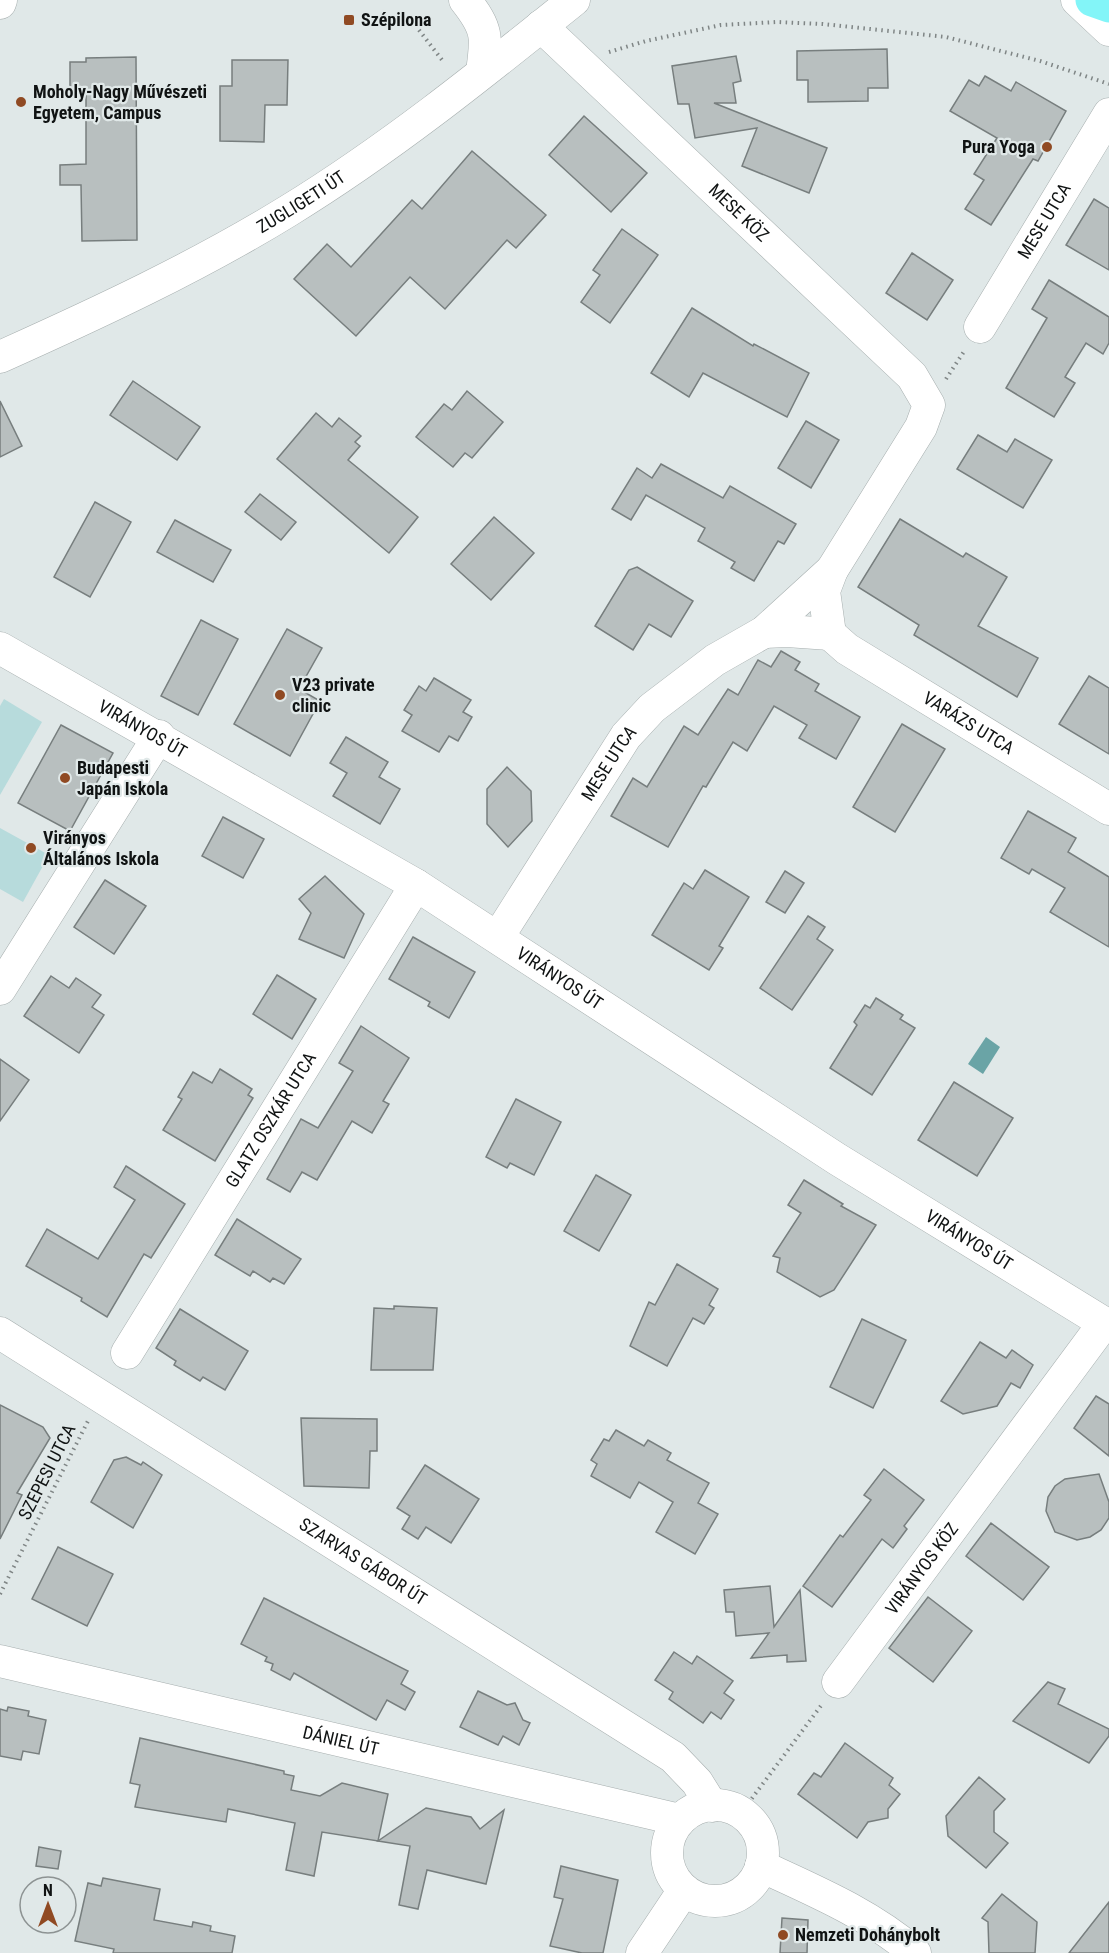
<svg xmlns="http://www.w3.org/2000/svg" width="1109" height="1953" font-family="'Roboto Condensed',sans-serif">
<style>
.green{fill:#b7dbdc}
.water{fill:#6aa4a6}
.building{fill:#b8bfbf;stroke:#777e7e;stroke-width:1.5}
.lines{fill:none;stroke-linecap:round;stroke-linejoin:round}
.minor-casing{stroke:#a6aeae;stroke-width:33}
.major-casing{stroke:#25a2a5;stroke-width:34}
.path{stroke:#7f8585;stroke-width:4;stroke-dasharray:1.5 4.5;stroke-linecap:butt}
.minor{stroke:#fff;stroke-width:32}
.major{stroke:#83f5f8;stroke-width:33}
.poi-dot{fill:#904a23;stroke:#e0e8e8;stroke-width:2}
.labels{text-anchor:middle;stroke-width:4.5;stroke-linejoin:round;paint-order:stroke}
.poi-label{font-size:18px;font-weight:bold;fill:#101313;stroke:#e0e8e8;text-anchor:start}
.street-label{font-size:18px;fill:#101313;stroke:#e0e8e8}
</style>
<rect width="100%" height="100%" fill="#e0e8e8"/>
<g class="green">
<polygon points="4,699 42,722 0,795 0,706"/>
<polygon points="0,828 49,855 23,902 0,889"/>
</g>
<polygon class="water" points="986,1037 1000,1047 983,1074 968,1064"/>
<g class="building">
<polygon points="887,49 888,88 868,88 868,101 808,102 808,80 797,80 797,51"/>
<polygon points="736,56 741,81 733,83 736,103 714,103 827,148 809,193 742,166 757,128 695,138 689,104 678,104 672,66"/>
<polygon points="136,57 137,240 82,241 81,185 60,185 60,165 86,164 86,89 70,89 70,62 86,62 86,58"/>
<polygon points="232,60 288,60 287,105 265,105 264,142 220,141 220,86 232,86"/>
<polygon points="985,76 1011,91 1016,82 1066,111 1038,161 1033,159 991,225 965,209 984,180 974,174 997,138 950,111 969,80 979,86"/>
<polygon points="584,116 647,173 611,212 549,155"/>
<polygon points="472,151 546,215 516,248 507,240 445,309 410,277 356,336 294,279 327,244 351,267 412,200 422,209"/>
<polygon points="1094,199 1109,208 1109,270 1066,245"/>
<polygon points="622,229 658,255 610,323 581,302 600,275 593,270"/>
<polygon points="912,253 953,280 927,320 886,293"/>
<polygon points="1049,280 1109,317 1109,343 1103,354 1086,343 1065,377 1075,383 1054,417 1006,388 1047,318 1032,309"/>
<polygon points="692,308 753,346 754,344 809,373 787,417 703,373 689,397 651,373"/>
<polygon points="133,381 200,427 177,460 110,415"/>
<polygon points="467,391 503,422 472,458 465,453 453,467 416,437 444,404 452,410"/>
<polygon points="0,401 22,446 0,457"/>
<polygon points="316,413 332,427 339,418 361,436 355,442 360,446 348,460 418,517 389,553 277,459"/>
<polygon points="806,421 839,440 811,488 778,468"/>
<polygon points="978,435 1007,452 1015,439 1052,460 1023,508 957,469"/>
<polygon points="661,464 723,498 730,486 796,524 784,544 778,541 754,581 731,568 735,562 698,541 705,528 646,495 631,520 612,509 637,468 652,478"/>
<polygon points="260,494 296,522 281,540 245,512"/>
<polygon points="95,502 131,522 90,597 54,577"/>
<polygon points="494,517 534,553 491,600 451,564"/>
<polygon points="900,519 963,557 966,553 1007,577 978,626 1038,658 1017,697 914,635 919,625 858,587"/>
<polygon points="175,520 231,550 213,582 157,552"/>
<polygon points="637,567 693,601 671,637 649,624 633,650 595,626 629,570"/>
<polygon points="201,620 238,639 198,715 161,696"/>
<polygon points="287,629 322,648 299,689 320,701 290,756 234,724"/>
<polygon points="781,651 800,662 795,670 819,684 815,691 860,717 836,759 799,738 807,725 774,706 747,751 733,742 706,787 703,786 668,847 611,816 633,778 647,787 684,726 698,735 728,689 738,695 758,660 771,667"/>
<polygon points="1089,676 1109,688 1109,754 1059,724"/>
<polygon points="434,678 471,700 463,712 472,717 458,741 449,736 439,752 402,731 412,715 404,710 419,686 426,691"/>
<polygon points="902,724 945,749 895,832 853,807"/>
<polygon points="61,725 113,753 70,831 18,803"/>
<polygon points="346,737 388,762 379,777 400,789 380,824 333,796 347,773 330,763"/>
<polygon points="507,767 531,791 532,821 508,847 487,824 487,789"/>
<polygon points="1028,811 1076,838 1068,852 1109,877 1109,947 1050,912 1065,888 1032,869 1029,874 1001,858"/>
<polygon points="223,817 264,839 243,878 202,856"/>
<polygon points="705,870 749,897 719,946 723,948 709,970 652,935 684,883 693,889"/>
<polygon points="785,871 804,883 785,913 766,902"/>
<polygon points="325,876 364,914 344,958 299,939 311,913 299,899"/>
<polygon points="105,880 146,906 114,954 74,927"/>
<polygon points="808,916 825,927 817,939 833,950 792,1010 760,988"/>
<polygon points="413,937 475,972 449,1018 428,1006 430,1002 389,979"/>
<polygon points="277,975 316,999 292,1039 253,1014"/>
<polygon points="51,976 69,988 76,978 101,995 92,1007 104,1015 79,1053 24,1016"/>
<polygon points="876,998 903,1015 900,1019 915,1028 872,1095 830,1068 857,1025 854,1022 865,1005 870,1008"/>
<polygon points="361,1026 409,1058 383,1101 389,1104 372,1133 352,1121 317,1180 302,1172 290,1192 267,1179 301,1119 318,1128 353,1071 339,1063"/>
<polygon points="0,1059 29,1080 0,1121"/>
<polygon points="220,1069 252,1089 248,1095 253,1098 215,1161 163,1130 182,1099 178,1097 193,1072 212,1083"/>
<polygon points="954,1082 1013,1118 977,1176 918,1140"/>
<polygon points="516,1099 561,1122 534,1175 510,1163 507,1168 486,1157"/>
<polygon points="126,1166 185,1204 151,1258 144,1254 107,1317 81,1301 82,1298 26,1266 47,1229 98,1259 135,1200 114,1187"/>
<polygon points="596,1175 631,1195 599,1251 564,1231"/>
<polygon points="804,1180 843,1204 841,1206 876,1225 834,1290 820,1297 777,1272 780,1258 773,1256 801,1213 788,1205"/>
<polygon points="237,1219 301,1259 284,1284 273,1278 270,1282 253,1271 250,1276 215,1255"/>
<polygon points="677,1264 718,1289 709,1305 714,1308 704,1324 693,1318 667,1366 630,1346 649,1302 655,1305"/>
<polygon points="394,1306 437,1308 433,1370 371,1370 374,1308 394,1309"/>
<polygon points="180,1309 248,1351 225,1390 203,1377 200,1381 174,1365 176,1361 156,1348"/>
<polygon points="862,1319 906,1340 873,1408 830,1387"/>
<polygon points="980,1342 1006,1358 1012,1350 1033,1365 1020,1388 1011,1383 997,1406 963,1414 941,1401"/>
<polygon points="1096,1396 1109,1404 1109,1456 1074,1428"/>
<polygon points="0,1405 43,1427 50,1438 17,1493 22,1495 0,1539"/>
<polygon points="301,1418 377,1419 377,1451 370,1451 369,1488 304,1486"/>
<polygon points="616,1430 644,1446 648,1440 671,1453 667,1460 709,1483 698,1503 718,1514 695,1554 656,1532 673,1502 639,1482 630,1498 591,1476 597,1464 591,1460 604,1439 609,1441"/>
<polygon points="126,1457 141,1465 143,1462 162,1475 133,1528 91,1502 114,1460"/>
<polygon points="425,1465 479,1499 451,1543 426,1527 418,1539 402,1529 410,1516 397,1508"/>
<polygon points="884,1469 924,1500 904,1526 907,1529 893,1548 882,1539 832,1607 803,1586 840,1535 843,1537 871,1500 864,1495"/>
<polygon points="1099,1474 1109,1502 1109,1518 1101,1530 1090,1537 1077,1540 1055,1532 1046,1511 1048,1497 1055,1486 1065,1479"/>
<polygon points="991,1523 1049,1567 1023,1600 966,1556"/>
<polygon points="58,1547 113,1574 87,1626 32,1599"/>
<polygon points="770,1586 774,1627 800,1590 806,1661 787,1662 787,1655 751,1658 769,1633 736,1636 734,1612 726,1612 724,1590"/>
<polygon points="928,1597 972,1631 933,1682 889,1648"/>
<polygon points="264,1598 408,1671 401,1684 415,1692 405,1710 387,1700 376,1720 294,1673 290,1680 271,1670 273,1664 265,1661 267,1657 241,1644"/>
<polygon points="674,1652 692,1664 697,1656 733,1681 724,1693 734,1700 721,1719 711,1712 703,1723 669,1699 673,1692 655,1680"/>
<polygon points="1048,1682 1065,1689 1058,1704 1109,1729 1109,1736 1089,1763 1013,1721"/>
<polygon points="478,1691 507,1705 515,1703 523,1720 530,1723 519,1745 503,1736 498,1745 460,1727"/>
<polygon points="8,1707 29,1711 28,1716 46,1720 39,1754 23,1751 21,1760 0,1756 0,1709 7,1711"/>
<polygon points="140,1738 284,1771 284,1774 294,1776 291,1790 320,1796 342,1783 388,1794 378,1841 322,1832 314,1876 286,1870 295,1823 228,1809 226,1822 135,1807 140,1785 130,1783"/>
<polygon points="845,1743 893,1778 889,1785 900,1794 888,1809 888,1818 868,1822 857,1838 798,1794 814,1773 821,1777"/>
<polygon points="979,1777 1005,1799 994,1811 994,1832 1008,1843 986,1868 948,1836 946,1816"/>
<polygon points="426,1808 471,1817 480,1829 504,1810 486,1884 427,1870 418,1909 399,1905 410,1846 378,1841"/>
<polygon points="39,1847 61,1851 58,1869 36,1866"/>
<polygon points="561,1866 618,1880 603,1953 582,1953 550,1946 563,1899 554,1897"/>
<polygon points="103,1878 160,1889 154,1920 192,1927 193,1922 211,1926 210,1931 235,1936 232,1953 113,1953 114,1949 75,1941 88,1883 101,1886"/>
<polygon points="1002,1894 1037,1922 1035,1953 989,1953 988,1922 982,1918"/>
<polygon points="1109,1902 1109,1953 1069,1953"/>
<polygon points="782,1918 808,1920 807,1953 780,1953"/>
</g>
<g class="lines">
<defs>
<g id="minor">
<path d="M465,0C488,29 487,37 482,72"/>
<polyline points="1077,0 1109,30"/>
<polyline points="0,3 1,0"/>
<path id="s1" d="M541,26L912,376L929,405L921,427L832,570L824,591L830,634"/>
<path id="s2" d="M980,327L1109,114"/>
<path id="s3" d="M0,357C98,313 197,267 288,211C389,149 482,74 574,0"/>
<polyline points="764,632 787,631 830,634"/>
<path id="s4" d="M830,634L847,649L1109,809"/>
<path id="s5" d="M0,648L416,885L837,1159L1109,1326"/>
<path id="s6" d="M498,937L626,736L652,708L715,660L764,632L832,570"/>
<polyline points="0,989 159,736"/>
<path id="s7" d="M0,1333L673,1757L697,1782L712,1806"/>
<path id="s8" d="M127,1353L416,885"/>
<path id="s9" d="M0,1661L680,1820"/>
<path id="s10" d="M838,1682L1104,1323"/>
<circle cx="715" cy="1853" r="48"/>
<path d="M761,1866C815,1891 870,1914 915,1953"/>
<polyline points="642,1953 684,1890"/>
</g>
<polyline id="major" points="1092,0 1109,6"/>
</defs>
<use href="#minor" class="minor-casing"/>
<use href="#major" class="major-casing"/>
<g class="path">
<polyline points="419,30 442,60"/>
<polyline points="609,52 646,41 721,25 777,22 823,24 946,37 1040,61 1109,84"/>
<polyline points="946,379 965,350"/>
<polyline points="0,1594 88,1421"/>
<polyline points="741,1813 823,1703"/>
</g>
<use href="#minor" class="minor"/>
<use href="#major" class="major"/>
</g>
<g class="poi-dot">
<rect x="343" y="14" width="12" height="12" rx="3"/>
<circle cx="21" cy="102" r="6"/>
<circle cx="1047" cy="147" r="6"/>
<circle cx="280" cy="695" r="6"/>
<circle cx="65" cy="778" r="6"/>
<circle cx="31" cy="848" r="6"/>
<circle cx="783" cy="1935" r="6"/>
</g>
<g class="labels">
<g class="poi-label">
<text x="361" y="26">Szépilona</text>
<text x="33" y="98">Moholy-Nagy Művészeti<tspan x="33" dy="21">Egyetem, Campus</tspan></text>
<text x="1035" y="153" text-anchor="end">Pura Yoga</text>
<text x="292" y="691">V23 private<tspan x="292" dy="21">clinic</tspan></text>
<text x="77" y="774">Budapesti<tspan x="77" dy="21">Japán Iskola</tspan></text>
<text x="43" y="844">Virányos<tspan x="43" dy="21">Általános Iskola</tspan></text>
<text x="795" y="1941">Nemzeti Dohánybolt</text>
</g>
<g class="street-label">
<text dy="6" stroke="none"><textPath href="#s3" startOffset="339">ZUGLIGETI ÚT</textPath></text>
<text dy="6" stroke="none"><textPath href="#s1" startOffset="272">MESE KÖZ</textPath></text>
<text dy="6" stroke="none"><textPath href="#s2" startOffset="124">MESE UTCA</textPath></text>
<text dy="6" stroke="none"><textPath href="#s4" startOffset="165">VARÁZS UTCA</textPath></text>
<text dy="6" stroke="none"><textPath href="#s5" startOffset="164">VIRÁNYOS ÚT</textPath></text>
<text dy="6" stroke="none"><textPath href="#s6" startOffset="206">MESE UTCA</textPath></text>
<text dy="6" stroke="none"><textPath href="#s5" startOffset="650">VIRÁNYOS ÚT</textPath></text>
<text dy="6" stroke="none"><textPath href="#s8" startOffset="274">GLATZ OSZKÁR UTCA</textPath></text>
<text dy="6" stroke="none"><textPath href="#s5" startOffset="1136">VIRÁNYOS ÚT</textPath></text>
<text transform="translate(47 1472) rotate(-63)" y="6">SZEPESI UTCA</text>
<text dy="6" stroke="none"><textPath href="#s7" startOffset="429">SZARVAS GÁBOR ÚT</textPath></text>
<text dy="6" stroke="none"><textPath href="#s10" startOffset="141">VIRÁNYOS KÖZ</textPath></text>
<text dy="6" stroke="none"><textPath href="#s9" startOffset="350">DÁNIEL ÚT</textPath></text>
</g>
</g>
<g transform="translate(48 1905)"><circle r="28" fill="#e0e8e8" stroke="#8d9393" stroke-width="1.5"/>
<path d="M0-4.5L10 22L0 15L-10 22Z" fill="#904a23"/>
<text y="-9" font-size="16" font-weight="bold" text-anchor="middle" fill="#101313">N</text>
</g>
</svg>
